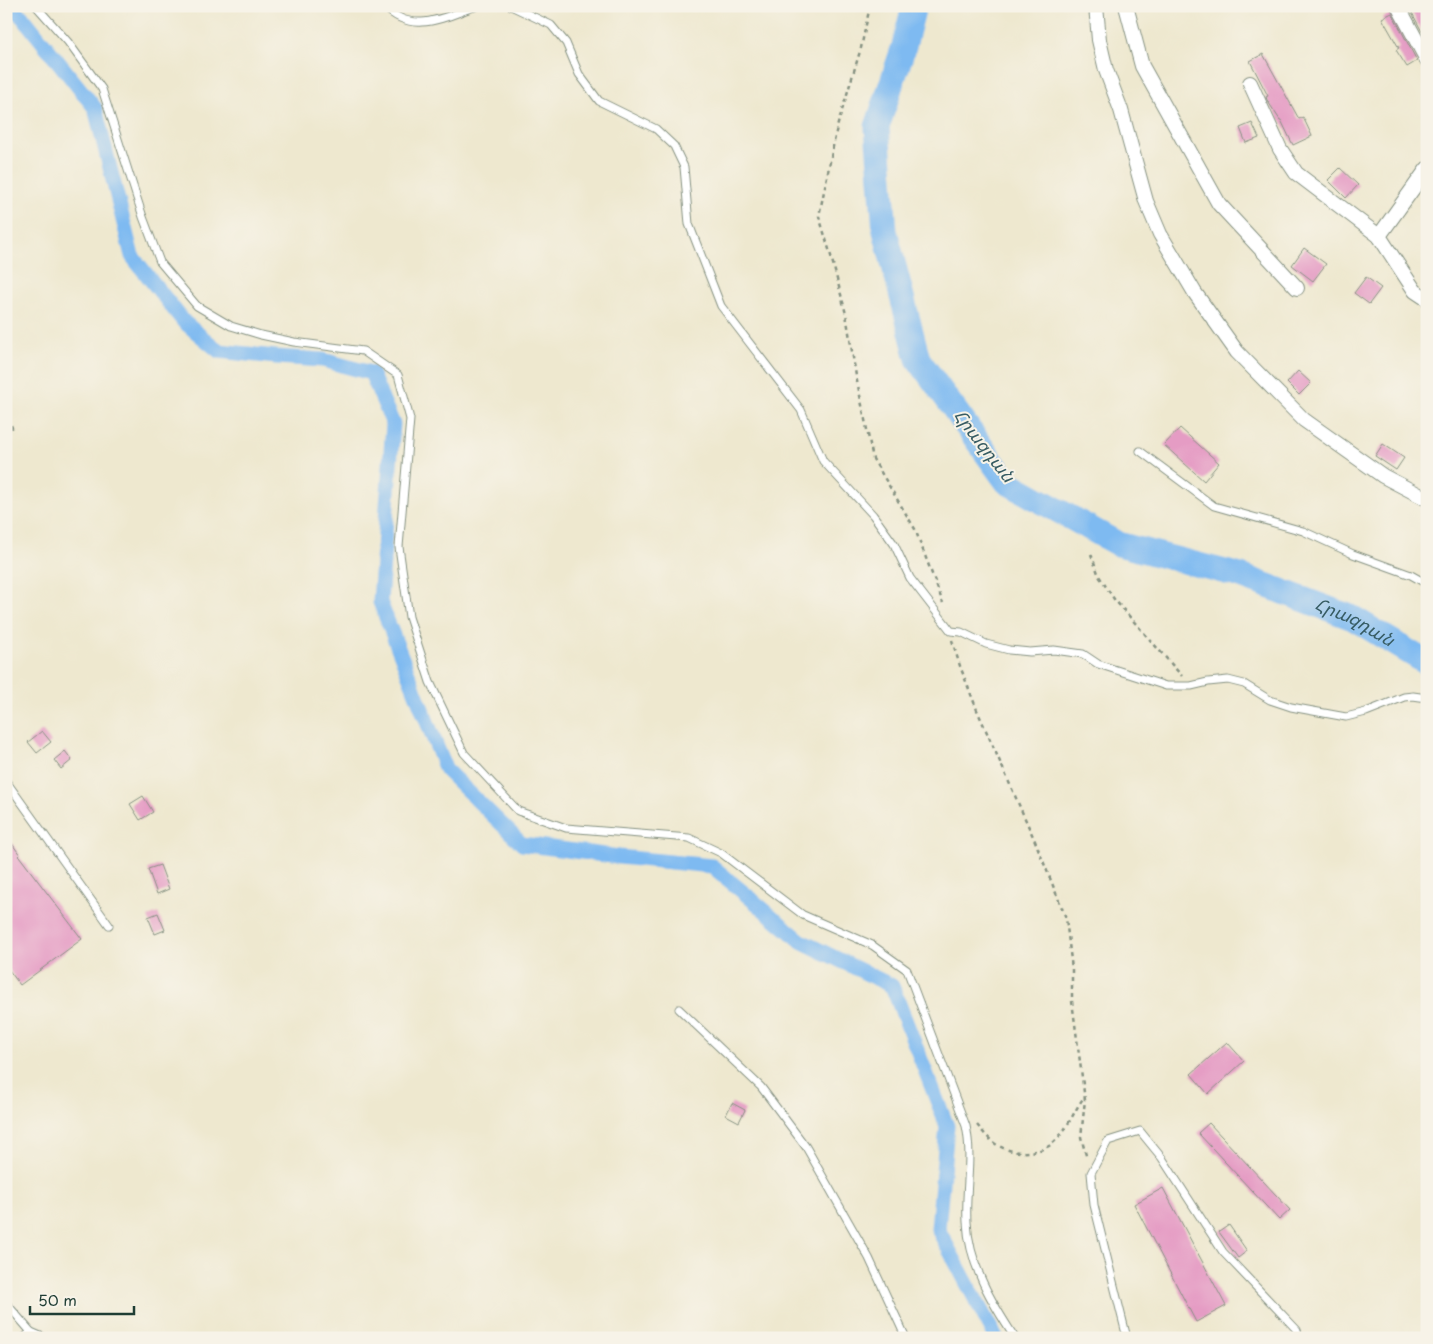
<svg xmlns="http://www.w3.org/2000/svg" width="1433" height="1344" font-family="'Playpen Sans','Noto Sans Armenian',sans-serif">
<style>
.lines{fill:none;stroke-linecap:round;stroke-linejoin:round}
.canal{stroke:#7ebaf1;stroke-width:15}
.river{stroke:#7ebaf1;stroke-width:25}
.building{fill:#e59cc4}
.service-casing{stroke:#869282;stroke-width:9}
.minor-casing{stroke:#869282;stroke-width:16}
.path{stroke:#869282;stroke-width:2.5;stroke-dasharray:4 4;stroke-linecap:butt}
.service{stroke:#fff;stroke-width:7}
.minor{stroke:#fff;stroke-width:14}
.labels{text-anchor:middle;stroke-width:4;stroke-linejoin:round;paint-order:stroke}
.water-label{font-size:18px;font-style:italic;fill:#375c63;stroke:#f7f3e8}
</style>
<rect width="100%" height="100%" fill="#f7f3e8"/>
<filter id="ink" filterUnits="userSpaceOnUse"><feTurbulence type="fractalNoise" baseFrequency=".02" numOctaves="2"/><feDisplacementMap in="SourceGraphic" scale="10" xChannelSelector="R" yChannelSelector="G"/><feConvolveMatrix kernelMatrix="1 2 1 2 8 2 1 2 1" color-interpolation-filters="sRGB"/></filter>
<filter id="wash" filterUnits="userSpaceOnUse"><feTurbulence type="fractalNoise" baseFrequency=".0096" numOctaves="4" result="noise"/><feDisplacementMap in="SourceGraphic" scale="20" xChannelSelector="R" yChannelSelector="G"/><feGaussianBlur stdDeviation="1.12" result="paint"/><feColorMatrix in="noise" values="0 0 0 0 0 0 0 0 0 0 0 0 0 0 0 0 0 1.4 0 .05"/><feComposite in="paint" operator="in"/></filter>
<g filter="url(#wash)">
<rect width="100%" height="100%" fill="#eee8cf"/>
<g class="lines">
<polyline class="canal" points="12,6 25,20 95,108 132,256 184,322 219,351 276,357 323,360 371,373 393,424 380,602 446,770 522,844 619,857 712,866 801,941 892,986 947,1126 938,1229 996,1338"/>
<path class="river" id="s1" d="M914,6L904,46L877,127L885,231L918,359L1007,482L1118,544L1241,576L1353,618L1427,663"/>
</g>
<g id="blocks">
<g class="building">
<polygon points="1414,6 1427,6 1427,41 1410,9"/>
<polygon points="1392,13 1417,61 1407,67 1396,50 1399,48 1382,18"/>
<polygon points="1263,54 1299,119 1303,117 1312,136 1293,145 1281,120 1280,120 1267,100 1266,97 1268,96 1250,61"/>
<polygon points="1252,123 1259,138 1246,143 1240,128"/>
<polygon points="1340,168 1358,185 1346,198 1328,180"/>
<polygon points="1304,248 1326,264 1313,281 1292,265"/>
<polygon points="1366,277 1381,288 1369,304 1354,293"/>
<polygon points="1298,371 1311,383 1299,395 1287,383"/>
<polygon points="1180,428 1219,463 1204,481 1164,445"/>
<polygon points="1383,444 1404,458 1396,470 1375,456"/>
<polygon points="42,731 51,742 37,753 28,742"/>
<polygon points="65,751 72,760 61,769 54,760"/>
<polygon points="143,796 153,812 140,820 130,804"/>
<polygon points="6,835 20,855 19,856 82,939 20,985 6,966"/>
<polygon points="160,865 169,889 157,894 148,869"/>
<polygon points="158,913 165,930 155,934 148,917"/>
<polygon points="1227,1042 1244,1061 1208,1094 1191,1074"/>
<polygon points="732,1103 745,1110 739,1122 726,1115"/>
<polygon points="1209,1123 1290,1210 1279,1220 1198,1133"/>
<polygon points="1163,1188 1226,1306 1196,1322 1134,1204"/>
<polygon points="1229,1225 1247,1251 1238,1258 1219,1232"/>
</g>
</g>
</g>
<g filter="url(#ink)">
<use href="#blocks" fill-opacity="0" stroke="#869282" stroke-width="1"/>
<g class="lines">
<defs>
<g id="service">
<path d="M36,6L68,42L102,89L143,217L160,262L197,306L231,326L261,335L294,342L363,351L398,375L410,419L399,547L409,617L430,682L464,753L518,811L566,828L689,838L721,853L803,915L872,945L907,970L966,1126C973,1159 965,1189 967,1222C969,1265 992,1303 1015,1338"/>
<path d="M384,6C412,36 444,17 477,6"/>
<polyline points="511,6 551,25 566,43 579,74 599,101 656,129 674,146 684,167 689,224 721,306 801,410 823,461 873,515 894,544 910,578 951,631 961,632 986,644 1009,650 1030,652 1054,650 1083,654 1098,664 1166,686 1191,686 1208,682 1228,680 1244,684 1270,700 1291,707 1346,717 1366,712 1404,697 1413,696 1427,698"/>
<polyline points="1140,451 1214,506 1303,531 1353,554 1411,575 1427,584"/>
<polyline points="6,781 109,925"/>
<polyline points="679,1009 761,1087 806,1147 869,1258 906,1338"/>
<polyline points="6,1303 31,1332 24,1338"/>
<polyline points="31,1332 45,1338"/>
<polyline points="1127,1338 1094,1205 1091,1173 1108,1141 1140,1131 1162,1158 1223,1252 1297,1330 1299,1338"/>
</g>
<g id="minor">
<polyline points="1096,6 1099,40 1106,70 1121,110 1146,201 1160,234 1195,293 1237,352 1304,420 1383,476 1427,499"/>
<polyline points="1126,6 1142,66 1219,204 1297,288"/>
<polyline points="1398,6 1427,60"/>
<polyline points="1250,83 1280,149 1296,173 1379,236 1415,291 1427,299"/>
<polyline points="1379,236 1427,169"/>
</g>
</defs>
<use href="#service" class="service-casing"/>
<use href="#minor" class="minor-casing"/>
<g class="path">
<polyline points="870,6 861,48 837,127 819,216 831,256 846,314 856,376 873,459 915,529 943,603"/>
<polyline points="6,410 13,431"/>
<polyline points="1091,554 1099,576 1114,599 1182,676"/>
<polyline points="952,640 960,666 977,710 1035,841 1066,918 1072,969 1072,1001 1085,1100 1081,1137 1087,1159"/>
<path d="M977,1125C982,1131 987,1137 993,1142C1008,1155 1040,1156 1054,1142C1067,1130 1074,1111 1084,1097"/>
</g>
<use href="#service" class="service"/>
<use href="#minor" class="minor"/>
</g>
</g>
<g class="labels">
<g class="water-label">
<text transform="translate(984 446) rotate(52)" y="6">Հրազդան</text>
<text dy="6" stroke="none"><textPath href="#s1" startOffset="892">Հրազդան</textPath></text>
</g>
</g>
<rect width="1433" height="1344" fill="none" stroke="#f7f3e8" stroke-width="25"/>
<path d="M30 1306v8h104v-8" fill="none" stroke="#1f3d34" stroke-width="2.5"/>
<text x="38" y="1306" font-size="15" fill="#1f3d34" stroke="#f7f3e8" stroke-width="4" paint-order="stroke">50 m</text>
</svg>
